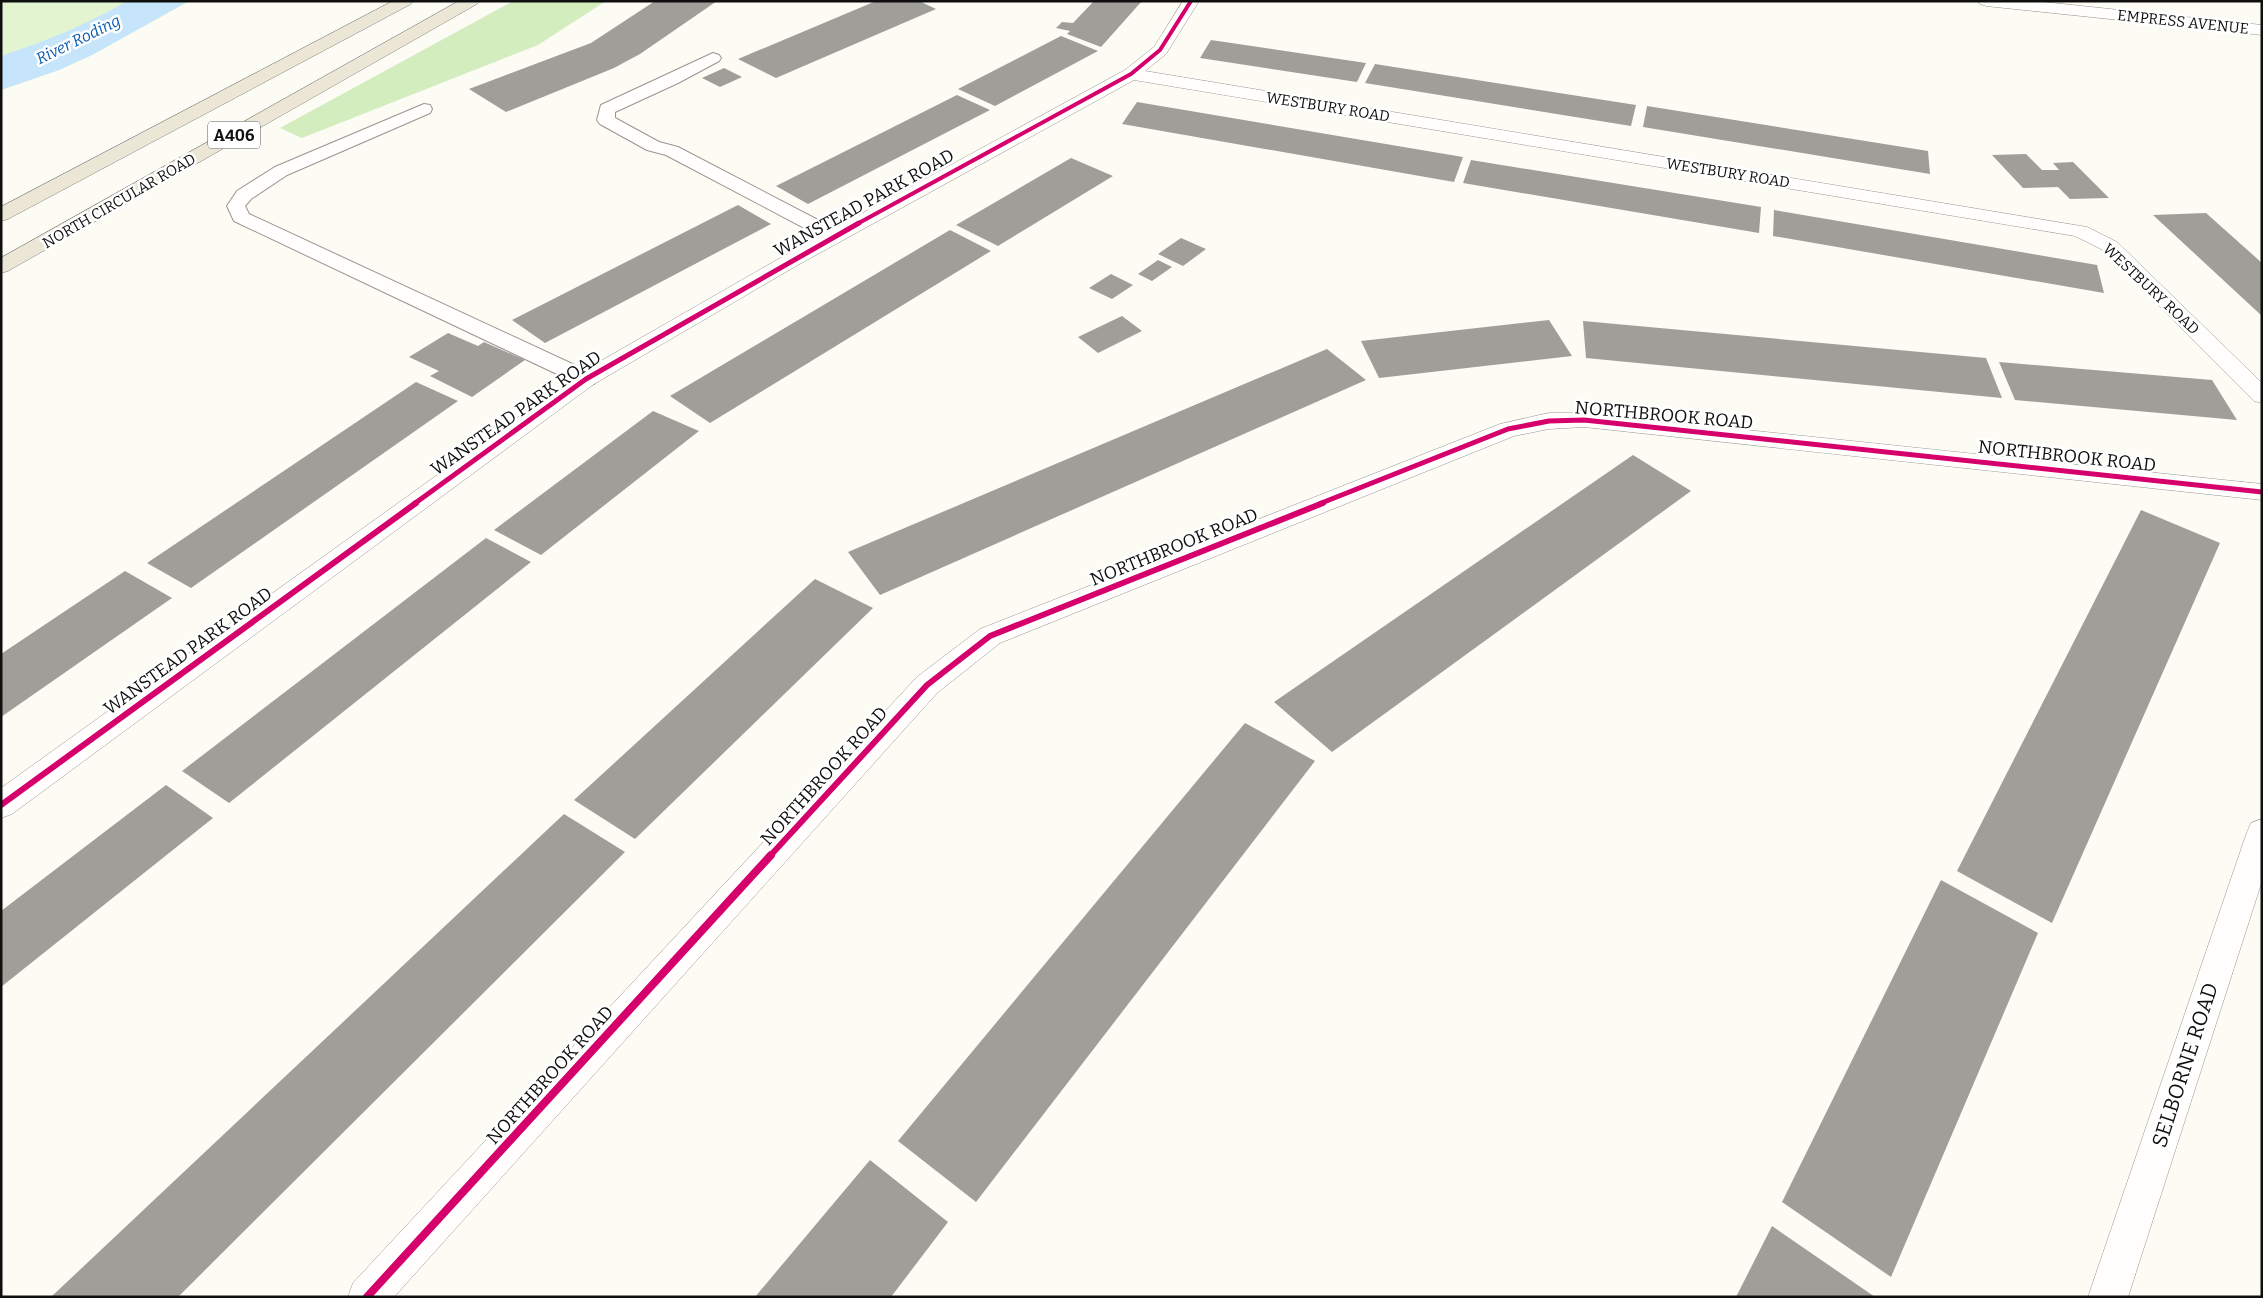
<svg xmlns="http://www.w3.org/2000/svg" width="2263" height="1298" font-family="Bitter,serif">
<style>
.green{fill:#e3f4d1}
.forest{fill:#d3edbf}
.water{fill:#c6e5fa}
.building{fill:#a09e99}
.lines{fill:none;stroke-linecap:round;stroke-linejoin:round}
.service-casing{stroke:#969592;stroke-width:2}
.minor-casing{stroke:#969592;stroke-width:1}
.trunk-casing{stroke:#83837f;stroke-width:1}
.service{fill:#fffefd;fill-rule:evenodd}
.minor{fill:#fffefd;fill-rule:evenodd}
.trunk{fill:#ece6d7;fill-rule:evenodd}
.cycleway-far3-casing{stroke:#fff;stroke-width:5.5}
.cycleway-far2-casing{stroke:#fff;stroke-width:8}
.cycleway-far1-casing{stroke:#fff;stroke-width:9}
.cycleway-casing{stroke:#fff;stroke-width:11}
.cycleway-far3{stroke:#d6006c;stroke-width:4}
.cycleway-far2{stroke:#d6006c;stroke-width:5}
.cycleway-far1{stroke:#d6006c;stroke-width:6}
.cycleway{stroke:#d6006c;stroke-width:8}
.labels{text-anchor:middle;stroke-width:5;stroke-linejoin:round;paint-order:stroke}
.far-street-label{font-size:15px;fill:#0f0f0f;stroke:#fff}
.far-water-label{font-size:16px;font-style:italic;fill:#095cb0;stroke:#fff}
.shield{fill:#fff;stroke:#575757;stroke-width:1}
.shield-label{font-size:16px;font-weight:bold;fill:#0f0f0f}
.street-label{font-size:18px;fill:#0f0f0f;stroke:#fff}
.near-street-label{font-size:21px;fill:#0f0f0f;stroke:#fff}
</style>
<rect width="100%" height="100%" fill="#fcfbf4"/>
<polygon class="green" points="1,1 189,1 92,55 59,70 1,90"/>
<polygon class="forest" points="513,1 606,1 538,45 302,138 280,128"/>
<path class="water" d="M127,1H189L92,55L59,70L1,90V56C44,42 88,24 127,1Z"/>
<g class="building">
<polygon points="655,1 717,1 640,54 614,68 506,112 469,89 591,43"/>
<polygon points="876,1 919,1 936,9 776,78 738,59"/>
<polygon points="1094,1 1142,1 1101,47 1067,34 1070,31 1056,28 1062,22 1073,23"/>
<polygon points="1061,36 1098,51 995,106 958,89"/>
<polygon points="1211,40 1366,63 1357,82 1200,58"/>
<polygon points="1375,64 1636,105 1631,126 1365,83"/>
<polygon points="724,68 742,77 720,87 702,78"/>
<polygon points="957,95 990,110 808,204 776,186"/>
<polygon points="1137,102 1463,157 1454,182 1122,124"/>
<polygon points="1647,106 1928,151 1930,174 1643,127"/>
<polygon points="2026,154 2042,170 2059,170 2053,163 2073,162 2109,198 2070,199 2058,187 2023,188 1992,155"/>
<polygon points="1071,158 1113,176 998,246 956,225"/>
<polygon points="1471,160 1761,207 1759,233 1463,183"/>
<polygon points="738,205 771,224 545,343 512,320"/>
<polygon points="1774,210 2097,265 2104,293 1773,236"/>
<polygon points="2206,213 2262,263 2262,316 2153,215"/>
<polygon points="950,230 991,251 710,423 670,396"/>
<polygon points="1181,238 1206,249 1183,266 1158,254"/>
<polygon points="1158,260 1172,267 1152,281 1138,274"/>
<polygon points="1111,274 1133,285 1112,299 1089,288"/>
<polygon points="1122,316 1142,331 1098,353 1078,337"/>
<polygon points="1549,320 1572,356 1379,378 1361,341"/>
<polygon points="1583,321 1986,358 2002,398 1586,358"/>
<polygon points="448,333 478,346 484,342 525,360 472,397 430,376 439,371 409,357"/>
<polygon points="1327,349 1366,380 880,595 848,552"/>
<polygon points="1999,362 2212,380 2237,420 2015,400"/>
<polygon points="416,382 458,401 191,588 147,563"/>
<polygon points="653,411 699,431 541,555 494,530"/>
<polygon points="1633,455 1691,491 1332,752 1274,702"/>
<polygon points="2141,510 2220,543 2052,923 1957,871"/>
<polygon points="486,538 531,562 229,803 182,771"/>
<polygon points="125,571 172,598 1,717 1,654"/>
<polygon points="815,579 873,608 635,839 574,800"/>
<polygon points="1245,723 1315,761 976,1202 898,1141"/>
<polygon points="166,785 213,818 1,987 1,911"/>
<polygon points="564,814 625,852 178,1297 51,1297"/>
<polygon points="1941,880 2038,933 1891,1277 1782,1202"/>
<polygon points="870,1160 948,1222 891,1297 755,1297"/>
<polygon points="1772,1226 1875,1297 1736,1297"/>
</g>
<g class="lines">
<defs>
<g id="service">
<polygon points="713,53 719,55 721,58 719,61 678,83 615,112 615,118 659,142 678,147 841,232 844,236 841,240 834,242 827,240 666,155 647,150 600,124 597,120 601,105"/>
<polygon points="424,104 430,105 432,109 430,113 287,175 251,199 245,206 249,214 594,374 597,379 594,384 586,386 578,384 234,221 227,206 237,191 275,167"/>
</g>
<g id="minor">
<polygon points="1183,1 1199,1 1166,54 1145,71 2087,227 2117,242 2262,383 2262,403 2254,401 2103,250 2075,236 1134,80 796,266 594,384 12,814 1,818 1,788 578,374 782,257 1125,70 1154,47"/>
<polygon points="1978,1 2034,1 2262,25 2262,35 1986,6 1980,4"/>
<polygon points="1549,413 1584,413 2262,484 2262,500 1584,427 1549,429 1514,436 1000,643 937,693 394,1297 348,1297 353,1283 917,677 980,629 1500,424"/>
<polygon points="2262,819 2262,881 2128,1297 2088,1297 2247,832 2251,823"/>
</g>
<g id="trunk">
<polygon points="393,1 413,1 411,4 8,219 1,221 1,207"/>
<polygon points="459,1 479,1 477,4 8,271 1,273 1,258"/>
</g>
</defs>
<use href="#service" class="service-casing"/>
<use href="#minor" class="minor-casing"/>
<use href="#trunk" class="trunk-casing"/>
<use href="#service" class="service"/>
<use href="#minor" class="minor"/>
<use href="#trunk" class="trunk"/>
<defs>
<polyline id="cycleway-far3" points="857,224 1131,74 1160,50 1191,1"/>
<g id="cycleway-far2">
<polyline points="414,504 586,379 859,223"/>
<polyline points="1319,504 1508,429 1549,421 1584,420 2262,492"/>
</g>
<g id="cycleway-far1">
<polyline points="1,805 416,503"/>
<polyline points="770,856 927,685 990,636 1323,503"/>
</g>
<polyline id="cycleway" points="367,1297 771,855"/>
</defs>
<use href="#cycleway-far3" class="cycleway-far3-casing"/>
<use href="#cycleway-far2" class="cycleway-far2-casing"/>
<use href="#cycleway-far1" class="cycleway-far1-casing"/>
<use href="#cycleway" class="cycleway-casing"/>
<use href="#cycleway-far3" class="cycleway-far3"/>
<use href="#cycleway-far2" class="cycleway-far2"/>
<use href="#cycleway-far1" class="cycleway-far1"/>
<use href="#cycleway" class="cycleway"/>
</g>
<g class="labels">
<g class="far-street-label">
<text transform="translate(2183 22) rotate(6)" y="5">EMPRESS AVENUE</text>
<text transform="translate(1328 107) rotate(9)" y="5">WESTBURY ROAD</text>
<text transform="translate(1728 173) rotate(9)" y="5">WESTBURY ROAD</text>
<text transform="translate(119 201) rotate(-30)" y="5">NORTH CIRCULAR ROAD</text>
<text transform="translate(2151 289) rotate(43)" y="5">WESTBURY ROAD</text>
</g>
<g class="far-water-label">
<text transform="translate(78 39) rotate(-26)" y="6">River Roding</text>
</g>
<rect class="shield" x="208" y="121.5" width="52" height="27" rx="4"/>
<g class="shield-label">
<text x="234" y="141">A406</text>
</g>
<g class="street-label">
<text transform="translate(864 203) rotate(-29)" y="6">WANSTEAD PARK ROAD</text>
<text transform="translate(516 413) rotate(-35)" y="6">WANSTEAD PARK ROAD</text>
<text transform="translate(1664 415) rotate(5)" y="6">NORTHBROOK ROAD</text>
<text transform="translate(2067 456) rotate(6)" y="6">NORTHBROOK ROAD</text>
<text transform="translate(1174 547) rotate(-22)" y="6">NORTHBROOK ROAD</text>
<text transform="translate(188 651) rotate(-36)" y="6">WANSTEAD PARK ROAD</text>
<text transform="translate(824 776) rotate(-48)" y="6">NORTHBROOK ROAD</text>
<text transform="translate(550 1075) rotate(-48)" y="6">NORTHBROOK ROAD</text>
</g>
<g class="near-street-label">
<text transform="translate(2185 1065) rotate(-72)" y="7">SELBORNE ROAD</text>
</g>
</g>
<rect width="2263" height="1298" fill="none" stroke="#0f0f0f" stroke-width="5"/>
</svg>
